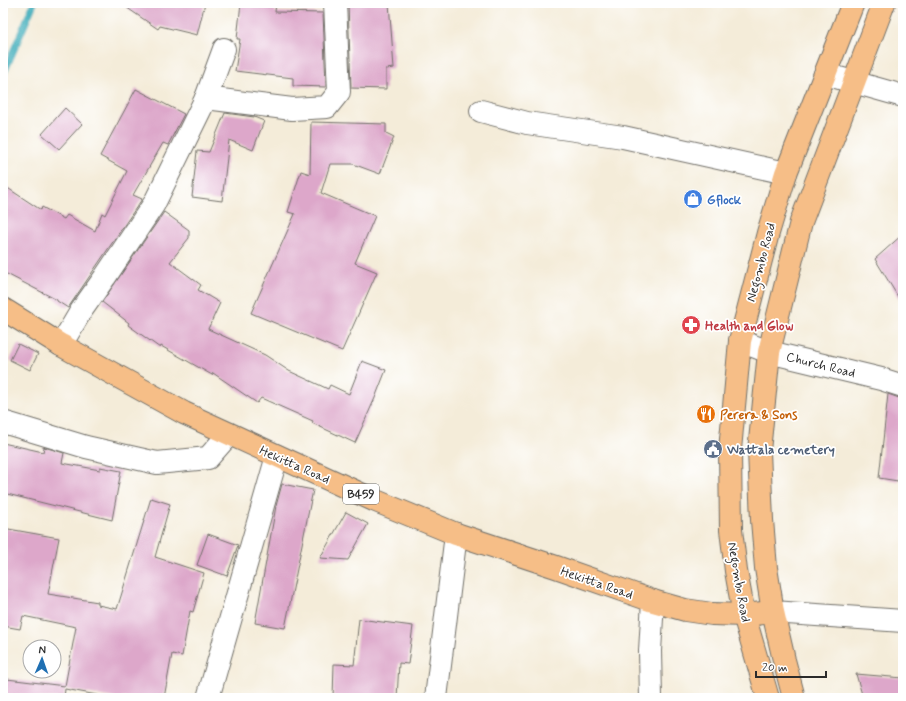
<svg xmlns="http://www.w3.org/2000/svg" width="906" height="701" font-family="Mynerve,sans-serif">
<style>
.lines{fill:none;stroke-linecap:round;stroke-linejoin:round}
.stream{stroke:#3dacb9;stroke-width:7}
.building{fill:#dda7ca}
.minor-casing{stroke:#716f68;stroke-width:24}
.major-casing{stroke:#716f68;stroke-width:24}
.highway-casing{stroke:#716f68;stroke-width:24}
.minor{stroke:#fff;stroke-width:22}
.major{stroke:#f6be87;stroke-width:22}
.highway{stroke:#f6be87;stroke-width:22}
.labels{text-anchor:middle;stroke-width:3.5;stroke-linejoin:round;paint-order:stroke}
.shield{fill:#fff;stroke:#6b6b6b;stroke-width:1}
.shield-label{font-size:12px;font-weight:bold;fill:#2b2b2b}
.shop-label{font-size:13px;font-weight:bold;fill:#366cbe;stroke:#fff;text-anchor:start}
.street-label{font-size:13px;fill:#2b2b2b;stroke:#fff}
.health-label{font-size:13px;font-weight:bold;fill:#be3a42;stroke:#fff;text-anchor:start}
.food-label{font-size:13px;font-weight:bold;fill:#c56008;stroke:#fff;text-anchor:start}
.service-label{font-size:13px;font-weight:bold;fill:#4e5e75;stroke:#fff;text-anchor:start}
</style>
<rect width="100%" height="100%" fill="#fff"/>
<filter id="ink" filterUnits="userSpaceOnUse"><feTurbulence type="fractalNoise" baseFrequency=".025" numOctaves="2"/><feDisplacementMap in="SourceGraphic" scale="8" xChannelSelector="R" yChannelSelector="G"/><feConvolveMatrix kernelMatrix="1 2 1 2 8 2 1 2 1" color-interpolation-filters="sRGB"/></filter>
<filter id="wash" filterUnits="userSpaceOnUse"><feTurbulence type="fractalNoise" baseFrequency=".012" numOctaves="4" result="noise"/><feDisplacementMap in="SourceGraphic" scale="16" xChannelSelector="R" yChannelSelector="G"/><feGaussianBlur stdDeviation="0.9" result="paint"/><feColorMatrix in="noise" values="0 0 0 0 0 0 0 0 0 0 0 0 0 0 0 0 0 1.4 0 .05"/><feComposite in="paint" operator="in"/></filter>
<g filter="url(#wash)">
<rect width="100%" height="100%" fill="#f4ecd9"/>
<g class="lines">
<polyline class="stream" points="3,75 34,3"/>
</g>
<g id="blocks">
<g class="building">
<polygon points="120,3 205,3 197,35 160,26 158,29"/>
<polygon points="241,3 276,3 275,12 323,13 326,87 293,86 293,78 235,71 240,39 237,39"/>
<polygon points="348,3 389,3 394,68 386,69 386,89 351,88"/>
<polygon points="136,89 184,114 168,145 163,143 133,195 142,199 68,308 57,301 57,300 3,272 3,185 41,210 42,207 64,219 67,215 95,231 102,213 105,215 127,171 100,156"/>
<polygon points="65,108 82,124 59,149 42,134"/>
<polygon points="225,113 254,117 264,121 253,150 229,140 222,201 192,197 197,151 209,152"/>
<polygon points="311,122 386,124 386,133 394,137 380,174 353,164 330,164 321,193 375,216 355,263 377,272 342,351 251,313 295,214 288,212 301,171 310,174"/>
<polygon points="164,212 189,230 189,238 170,262 201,285 198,290 220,303 208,329 265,355 289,371 328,389 330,385 349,394 362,361 386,370 375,398 355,443 312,423 313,421 261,398 257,403 213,373 212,375 161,346 160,348 128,325 129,323 102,302"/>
<polygon points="903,234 903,305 875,259"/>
<polygon points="18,344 38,354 30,370 10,360"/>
<polygon points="888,394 899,398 903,398 903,453 898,481 879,478"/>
<polygon points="3,443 43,452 44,447 64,453 62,463 100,470 100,467 121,471 112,520 3,493"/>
<polygon points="282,484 313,490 285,628 255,623 276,506"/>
<polygon points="151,498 170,504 155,557 204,573 193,612 190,611 182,656 172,654 164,698 113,698 65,689 64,698 4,698 7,679 65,686 76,627 23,616 20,629 3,626 3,528 59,538 48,594 98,602 98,605 117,609"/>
<polygon points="346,512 368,524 348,560 320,558"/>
<polygon points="208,534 238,545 227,576 197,565"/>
<polygon points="359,619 413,626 408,664 399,663 397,698 333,698 334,664 354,665"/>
<polygon points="856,674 903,678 903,698 863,698"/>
</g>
</g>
</g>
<g filter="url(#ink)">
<use href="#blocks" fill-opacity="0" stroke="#716f68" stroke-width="1"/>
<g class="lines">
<defs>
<g id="minor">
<polyline points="825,74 903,96"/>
<polyline points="206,98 292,109 327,107 339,92 335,3"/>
<polyline points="481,111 527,123 623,137 786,173"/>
<polyline points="740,341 769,352 881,379 903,386"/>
<polyline points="61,345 81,311 105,277 154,204 206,98 224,49"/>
<polyline points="3,422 86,447 157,463 208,458 229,434"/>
<polyline points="773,612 903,621"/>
<polyline points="208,698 277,456"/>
<polyline points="436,698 456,534"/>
<polyline points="651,698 650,651 653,601"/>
</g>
<polyline id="major" points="3,309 61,345 184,413 376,501 456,534 556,567 653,601 685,610 712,614 744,615 773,612"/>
<g id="highway">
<polyline points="768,698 744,615 736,571 731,530 730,450 740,341 768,233 786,173 825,74 853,3"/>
<polyline points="794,698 784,660 773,612 766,568 762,520 759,451 769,352 801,222 884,3"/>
</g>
</defs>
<use href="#minor" class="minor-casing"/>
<use href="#major" class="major-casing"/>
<use href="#highway" class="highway-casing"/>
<use href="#minor" class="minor"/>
<use href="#major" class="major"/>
<use href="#highway" class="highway"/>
</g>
</g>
<defs>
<symbol id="shop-disc" viewBox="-11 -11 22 22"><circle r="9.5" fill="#3f7fe0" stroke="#fff"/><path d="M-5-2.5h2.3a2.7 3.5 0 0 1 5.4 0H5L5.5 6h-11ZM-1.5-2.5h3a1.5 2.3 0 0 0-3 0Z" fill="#fff"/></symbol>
<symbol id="pharmacy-disc" viewBox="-11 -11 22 22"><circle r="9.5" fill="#e0444e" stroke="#fff"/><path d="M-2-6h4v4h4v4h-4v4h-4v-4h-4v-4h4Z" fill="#fff"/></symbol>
<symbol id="restaurant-disc" viewBox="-11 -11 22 22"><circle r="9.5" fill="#e8710a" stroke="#fff"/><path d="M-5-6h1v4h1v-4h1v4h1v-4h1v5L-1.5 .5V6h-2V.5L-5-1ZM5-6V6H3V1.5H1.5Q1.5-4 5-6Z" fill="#fff"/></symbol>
<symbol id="civic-disc" viewBox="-11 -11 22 22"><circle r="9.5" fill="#5c6f8a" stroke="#fff"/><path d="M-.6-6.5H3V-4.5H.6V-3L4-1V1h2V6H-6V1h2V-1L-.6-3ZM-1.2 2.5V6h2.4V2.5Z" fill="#fff"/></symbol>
</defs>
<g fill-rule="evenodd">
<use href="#shop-disc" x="682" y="188" width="22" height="22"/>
<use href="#pharmacy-disc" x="680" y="314" width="22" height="22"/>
<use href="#restaurant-disc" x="695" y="403" width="22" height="22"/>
<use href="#civic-disc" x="702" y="438" width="22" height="22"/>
</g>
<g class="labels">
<rect class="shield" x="343" y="484" width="36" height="20" rx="3"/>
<g class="shield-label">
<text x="361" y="498">B459</text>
</g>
<g class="shop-label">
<text x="707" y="204">Gflock</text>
</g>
<g class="street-label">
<text transform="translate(760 262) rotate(-75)" y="5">Negombo Road</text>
<text transform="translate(821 364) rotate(14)" y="5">Church Road</text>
<text transform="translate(295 464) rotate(24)" y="5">Hekitta Road</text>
<text transform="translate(597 582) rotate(19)" y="5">Hekitta Road</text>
<text transform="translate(740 582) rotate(80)" y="5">Negombo Road</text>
</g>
<g class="health-label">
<text x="705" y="330">Health and Glow</text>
</g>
<g class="food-label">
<text x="720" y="419">Perera &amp; Sons</text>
</g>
<g class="service-label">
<text x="727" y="454">Wattala cemetery</text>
</g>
</g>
<rect width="906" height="701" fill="none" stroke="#fff" stroke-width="16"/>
<g transform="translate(42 659) rotate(2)"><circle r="19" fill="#ffffff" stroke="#aaaaaa"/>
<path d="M0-3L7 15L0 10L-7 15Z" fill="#1f6fb2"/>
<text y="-6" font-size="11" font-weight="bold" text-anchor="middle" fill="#2b2b2b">N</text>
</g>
<path d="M756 671v6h70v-6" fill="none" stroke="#2b2b2b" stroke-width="2"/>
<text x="762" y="671" font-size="12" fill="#2b2b2b" stroke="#ffffff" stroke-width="3" paint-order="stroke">20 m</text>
</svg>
